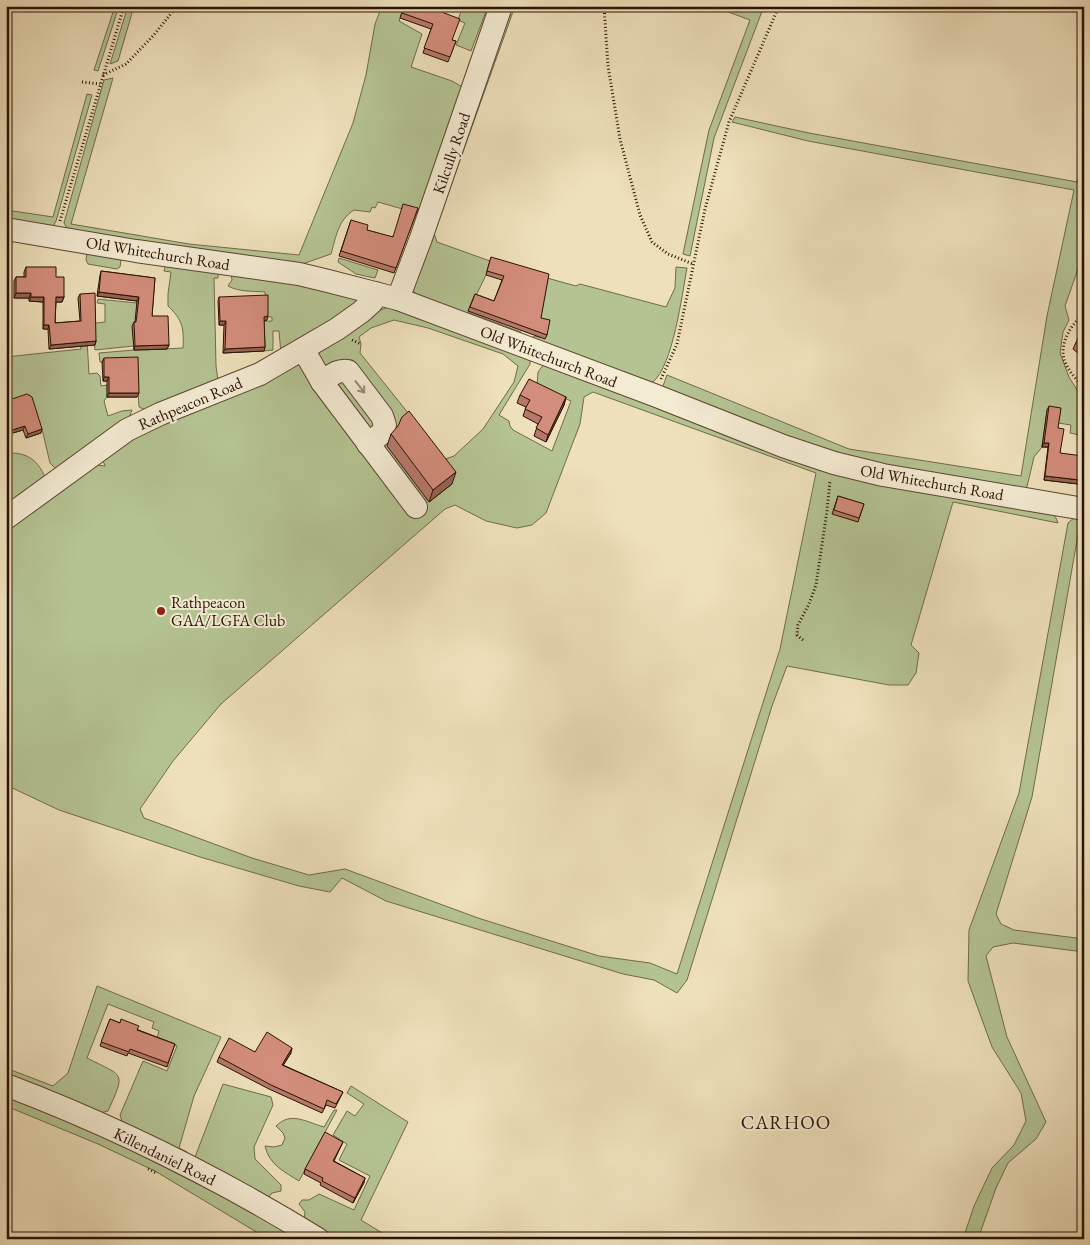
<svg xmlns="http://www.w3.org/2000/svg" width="1090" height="1245" font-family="'EB Garamond',serif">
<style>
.green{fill:#b5c393;stroke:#6f6a4a;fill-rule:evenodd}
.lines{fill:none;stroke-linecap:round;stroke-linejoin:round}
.minor-casing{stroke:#5a452f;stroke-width:24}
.path{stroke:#291100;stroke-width:3;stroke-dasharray:1 2.5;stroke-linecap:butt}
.minor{stroke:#f4ebd3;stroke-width:22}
.wall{fill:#b5796b;stroke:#291100}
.shaded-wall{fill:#946357;stroke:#291100}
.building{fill:#d38d7c;stroke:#291100}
.oneway{stroke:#998974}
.poi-dot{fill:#8f2418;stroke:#f4ebd3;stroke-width:2}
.labels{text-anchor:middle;stroke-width:4;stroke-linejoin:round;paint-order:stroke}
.street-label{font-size:16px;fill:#291100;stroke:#f4ebd3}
.poi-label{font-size:16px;fill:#291100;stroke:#f4ebd3;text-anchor:start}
.quarter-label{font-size:19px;letter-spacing:1px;fill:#291100;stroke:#f4ebd3}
</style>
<rect width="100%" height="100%" fill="#eee0bb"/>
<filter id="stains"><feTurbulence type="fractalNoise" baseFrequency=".004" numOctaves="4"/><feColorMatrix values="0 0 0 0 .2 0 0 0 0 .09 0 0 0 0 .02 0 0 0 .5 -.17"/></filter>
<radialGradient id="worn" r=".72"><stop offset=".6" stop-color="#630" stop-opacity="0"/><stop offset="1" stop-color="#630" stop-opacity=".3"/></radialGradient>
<g class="green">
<polygon points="115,6 119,6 98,71 94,70"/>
<polygon points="128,6 134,6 118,61 110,64"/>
<path d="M382,6H404L399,21L422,34L411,67L452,81L464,88L420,214L378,202L375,208L372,207L370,212L354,210C338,220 336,237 331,254L302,264L69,231L64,223L104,80L113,78L71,224L189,244L299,255L353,123L366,75L375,24Z"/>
<polygon points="463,6 488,6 471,51 456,45 465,23 458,20"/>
<polygon points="509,6 515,6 434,233 437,242 490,261 486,275 468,312 521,332 520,337 428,301 415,293 411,287"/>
<polygon points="712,6 741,6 752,10 754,6 764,6 714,138 690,256 683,254 709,130 750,20"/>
<polygon points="87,94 92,95 56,221 52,228 6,222 6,210 53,217"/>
<polygon points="735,117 809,133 1077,182 1084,161 1084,252 1065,306 1069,320 1063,332 1060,353 1069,377 1084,401 1084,436 1070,433 1071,425 1058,423 1047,410 1042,447 1034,457 1026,491 836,456 666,389 663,386 667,375 849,449 1021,476 1047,316 1074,190 808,141 732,122"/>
<polygon points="87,253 121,260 120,267 117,269 88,264 86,260"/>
<polygon points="339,258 378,270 375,278 356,274 338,262"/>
<path d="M169,263L216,271L218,274V278H214L216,366L218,381L245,369L247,367L249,371L148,411L139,407L137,376L102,362H100L99,353L134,350V346L95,350L94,340H87L89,374L97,373L100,376L101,386L107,385V397L104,401L108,416L122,411L132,410L129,418L56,469L50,463L43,433L30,395L6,403V357L81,349L79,325L105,322V304L97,303L98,299L137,303L145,350L183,348C184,329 183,320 168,306V294L171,272L164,271L165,267Z"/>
<path d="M676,267L687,268C682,295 673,365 653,382L645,383L532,341L534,336L545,338L537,321L547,278L576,286L580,284L666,307L675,288Z"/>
<path d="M231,274L266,276L356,298L357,303L281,354L279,331H273V350L264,351L263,329L239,322L272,321V317H267L265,292C252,291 239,292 228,286L232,280Z"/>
<path d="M392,306L530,359V364L499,415L509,421L510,426L513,430L552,451L571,401L537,386L538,372L544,364L626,392L1052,513L1056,518L1058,523L953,502L911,645L919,653L916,673L908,685H889L787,666L772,706L687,980L677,993L654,980L623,974L386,901L342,878L330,892L299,886L200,857L59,810L6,785V524L90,464L105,466L102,458L118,441L296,361L322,369L318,351L380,310ZM394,320L428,328L503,354L518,366L514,382L483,429L454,456L445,459L360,353L361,344L359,337L371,328ZM593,392L816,473L780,649L677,974L650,963L599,956L478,918L345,869L309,875L252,858L144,818L140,809L173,761L221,704L445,509L455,505L486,521L517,528L532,525L546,513L580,424L584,397Z"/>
<path d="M11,453C28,453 38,461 45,477L6,512V454Z"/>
<polygon points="1076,516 1084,517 1084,530 1079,529 1032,797 996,914 1001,924 1014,930 1084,939 1084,952 1013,943 993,947 986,956 1007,1037 1046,1122 1036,1139 1008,1163 996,1188 978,1239 963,1239 974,1206 992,1168 1014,1145 1026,1121 1021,1093 992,1047 968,981 969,930 1019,793 1068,523"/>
<path d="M97,986L221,1037L194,1096L179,1148L187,1152L185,1157L123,1124L120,1115L143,1061L167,1071L177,1046L157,1038L159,1031L152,1028L154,1022L108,1004L87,1058C124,1077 126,1071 108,1111L100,1113L6,1077V1068L53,1086L68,1073Z"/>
<polygon points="223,1084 271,1097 273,1105 254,1147 255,1159 281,1185 281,1191 272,1193 267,1199 200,1163 201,1160 195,1157"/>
<polygon points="351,1086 408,1122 361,1220 392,1239 333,1239 304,1220 305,1212 299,1204 302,1200 309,1200 319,1194 354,1210 370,1176 339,1160 347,1144 333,1135 347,1111 355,1116 364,1104 347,1093"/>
<polygon points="6,1092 66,1117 306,1239 268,1239 155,1171 98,1144 6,1106"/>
<path d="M334,1110H337L299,1181C285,1172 269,1165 265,1146L274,1147L282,1145L285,1138L283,1133L276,1126C291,1111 306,1122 324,1127Z"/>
</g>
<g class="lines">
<defs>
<g id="minor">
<polyline points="6,229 136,251 299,274 328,281 398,299 654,395 783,446 834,463 883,475 1084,509"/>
<polyline points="398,299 421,238 501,6"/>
<polyline points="303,349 322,382 416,507"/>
<path d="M322,382C331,376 337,369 348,371L382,416L385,425L382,433L368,444"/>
<polyline points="6,518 127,430 160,414 260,374 337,329 361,312 372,302 375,293"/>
<path d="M6,1085C114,1126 219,1178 318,1239"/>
</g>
</defs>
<use href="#minor" class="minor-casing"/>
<g class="path">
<polyline points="604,6 608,66 620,139 640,215 652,242 668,254 693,264"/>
<polyline points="103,75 126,64 153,36 177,6"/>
<polyline points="82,82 100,84"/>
<polyline points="60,221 124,6"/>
<path d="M1084,314C1071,324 1058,345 1065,362C1069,372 1078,381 1084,388"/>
<polyline points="352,340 361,344"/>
<polyline points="661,379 677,344 705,209 729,122 779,6"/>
<polyline points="803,640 797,635 798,625 809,604 816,585 827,511 830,481"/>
<polyline points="148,1169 156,1173"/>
</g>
<use href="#minor" class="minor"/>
</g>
<g class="wall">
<polygon points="404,6 426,6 452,40 456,41 448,62 423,53 431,29 400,18"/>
<polygon points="418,208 394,273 339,256 351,220 367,230 392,237"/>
<polygon points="491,257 541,318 547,335 545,339 468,311 475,294 494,301 502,280 486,275"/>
<polygon points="26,267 56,277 64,297 62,302 56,302 55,323 80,321 78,298 80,294 96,341 95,345 49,349 48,329 43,329 43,302 29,301 29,298 14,298 14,281 16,277 24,277 24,272"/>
<polygon points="101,271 155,278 152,316 169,345 167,349 134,350 132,326 134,322 135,322 137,301 97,296 100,275"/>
<polygon points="219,297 267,320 264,321 265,347 264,351 223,353 224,325 219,325 218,301"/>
<polygon points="1084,331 1084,358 1073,349 1078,338"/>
<polygon points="104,358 137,397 107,397 107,381 103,381 102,362"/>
<polygon points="520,395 566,397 564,405 546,442 534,436 538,424 523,416 526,407 517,403"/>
<polygon points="6,401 41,433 26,438 23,430 6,435"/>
<polygon points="1049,406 1058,428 1060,453 1078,484 1044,480 1048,447 1042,447 1047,410"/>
<polygon points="391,434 452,484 429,502 387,446"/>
<polygon points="838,496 864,504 858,522 832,514"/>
<polygon points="110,1019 175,1044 167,1067 128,1053 127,1056 100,1046"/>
<polygon points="255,1052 291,1053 283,1065 343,1092 335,1108 326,1105 322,1113 269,1089 217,1062 219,1057"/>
<polygon points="343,1142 334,1161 365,1178 353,1203 320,1185 321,1183 304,1174 305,1169"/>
</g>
<g class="shaded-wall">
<polygon points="99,292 139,297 137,301 97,296"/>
<polygon points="16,293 31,293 29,298 14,298"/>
<polygon points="31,297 44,297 43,302 29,301"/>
<polygon points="56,297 64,297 62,302 54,302"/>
<polygon points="268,316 267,320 262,321 264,317"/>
<polygon points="220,321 226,321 224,325 219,325"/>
<polygon points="44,325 49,325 48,329 43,329"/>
<polygon points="96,341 95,345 49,349 51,345"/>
<polygon points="169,345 167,349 134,350 135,346"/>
<polygon points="265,347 264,351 223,353 225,349"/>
<polygon points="104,377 109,377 107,381 103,381"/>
<polygon points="109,393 139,393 137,397 107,397"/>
<polygon points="566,397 564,405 546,442 548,435"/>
<polygon points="25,426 23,430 6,435 6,432"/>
<polygon points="42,429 41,433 26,438 28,434"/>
<polygon points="1044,443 1049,443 1048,447 1042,447"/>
<polygon points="456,472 452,484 429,502 433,490"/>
<polygon points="1045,476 1080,480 1078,484 1044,480"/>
<polygon points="292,1048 291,1053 281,1069 282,1065"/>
<polygon points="365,1178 364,1183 353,1203 355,1198"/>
</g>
<g class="building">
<polygon points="404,6 426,6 460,19 452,40 456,41 450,57 424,48 433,24 402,13"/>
<polygon points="403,204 418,208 396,268 341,251 351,220 368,225 367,230 393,237"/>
<polygon points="491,257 549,274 541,318 550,320 547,335 470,307 475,294 494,301 504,276 487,271"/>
<polygon points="26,267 56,267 56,277 64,277 64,297 56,297 55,323 81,321 80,294 95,293 96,341 51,345 49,325 44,325 44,297 31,297 31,293 16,293 16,277 26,277"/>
<polygon points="101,271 155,278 152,316 168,316 169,345 135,346 134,322 136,322 139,297 99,292"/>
<polygon points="268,295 268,316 264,317 265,347 225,349 226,321 220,321 219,297"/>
<polygon points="1084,331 1084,344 1078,338"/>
<polygon points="138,357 139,393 109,393 109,377 104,377 104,358"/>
<polygon points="529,379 566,397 548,435 536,428 542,417 525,409 530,400 520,395"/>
<polygon points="27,394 32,397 42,429 28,434 25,426 6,432 6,401"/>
<polygon points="1049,406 1061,408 1058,428 1064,429 1060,453 1083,456 1080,480 1045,476 1049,443 1044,443"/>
<polygon points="409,411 456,472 433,490 391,434 398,426 402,417"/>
<polygon points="838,496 864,504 859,518 834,510"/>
<polygon points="110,1019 120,1023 121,1019 139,1026 137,1030 175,1044 168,1063 130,1049 129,1052 101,1042"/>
<polygon points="267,1032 292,1048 282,1065 343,1092 336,1104 327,1100 324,1109 271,1085 219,1057 229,1038 255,1052"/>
<polygon points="325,1132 343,1142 333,1161 365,1178 355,1198 322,1181 323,1178 305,1169"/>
</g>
<defs><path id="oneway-shaft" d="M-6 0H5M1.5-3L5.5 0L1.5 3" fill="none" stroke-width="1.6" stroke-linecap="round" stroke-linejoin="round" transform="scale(1.25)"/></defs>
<use class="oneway" href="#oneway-shaft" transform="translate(360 387) rotate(52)"/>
<circle class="poi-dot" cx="161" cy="611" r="5"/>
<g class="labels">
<g class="street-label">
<text transform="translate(451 153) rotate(-71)" y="6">Kilcully Road</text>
<text transform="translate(158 253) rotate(9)" y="6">Old Whitechurch Road</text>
<text transform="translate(549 356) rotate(21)" y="6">Old Whitechurch Road</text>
<text transform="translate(190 403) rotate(-23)" y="6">Rathpeacon Road</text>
<text transform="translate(932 482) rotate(10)" y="6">Old Whitechurch Road</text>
<text transform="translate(165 1156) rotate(26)" y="6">Killendaniel Road</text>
</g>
<g class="poi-label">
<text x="171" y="608">Rathpeacon<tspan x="171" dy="18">GAA/LGFA Club</tspan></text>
</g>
<g class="quarter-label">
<text x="786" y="1129">CARHOO</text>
</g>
</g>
<rect width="1090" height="1245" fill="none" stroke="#eee0bb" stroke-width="25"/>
<rect x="8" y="8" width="1075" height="1230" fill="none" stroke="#291100" stroke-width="2.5"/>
<rect x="12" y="12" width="1065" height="1220" fill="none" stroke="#291100"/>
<rect width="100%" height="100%" filter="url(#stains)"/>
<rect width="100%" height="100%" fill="url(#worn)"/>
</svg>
